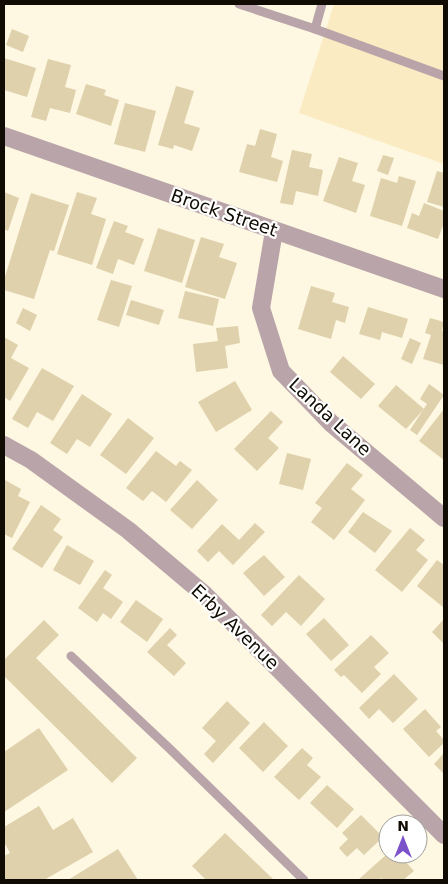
<svg xmlns="http://www.w3.org/2000/svg" width="448" height="884" font-family="'DejaVu Sans',sans-serif">
<style>
.built{fill:#fbebc2}
.building{fill:#dfd1ab}
.lines{fill:none;stroke-linecap:round;stroke-linejoin:round}
.service{stroke:#b9a5a9;stroke-width:9}
.minor{stroke:#b9a5a9;stroke-width:18}
.labels{text-anchor:middle;stroke-width:4.5;stroke-linejoin:round;paint-order:stroke}
.street-label{font-size:18px;fill:#110c03;stroke:#fff}
</style>
<rect width="100%" height="100%" fill="#fef7e2"/>
<polygon class="built" points="334,4 444,4 444,164 299,113"/>
<g class="building">
<polygon points="12,29 29,36 23,52 6,45"/>
<polygon points="4,58 36,68 27,97 4,90"/>
<polygon points="48,59 71,65 65,87 76,90 70,113 50,108 46,121 31,117"/>
<polygon points="86,84 106,90 104,95 119,100 111,126 76,114"/>
<polygon points="176,86 194,91 184,123 200,128 192,151 174,145 173,149 158,145"/>
<polygon points="125,103 156,111 145,152 114,144"/>
<polygon points="260,129 277,134 271,157 283,161 277,182 239,172 247,144 255,146"/>
<polygon points="292,150 312,154 309,167 323,170 318,196 296,191 293,205 280,203"/>
<polygon points="383,155 394,158 388,175 377,171"/>
<polygon points="339,157 358,163 352,181 365,185 356,213 323,201"/>
<polygon points="437,171 444,173 444,207 427,202"/>
<polygon points="399,176 416,181 402,226 370,216 381,178 397,183"/>
<polygon points="4,192 19,198 8,231 4,229"/>
<polygon points="77,192 97,198 91,214 106,219 92,265 57,254"/>
<polygon points="31,193 69,205 54,251 50,250 34,299 4,290 4,280"/>
<polygon points="424,203 444,211 444,223 438,239 407,228 412,213 419,216"/>
<polygon points="114,221 128,226 125,232 144,239 134,265 118,259 113,274 96,268"/>
<polygon points="158,228 195,240 182,283 144,271"/>
<polygon points="201,237 224,244 219,257 237,263 225,299 185,287"/>
<polygon points="111,280 132,286 119,327 97,320"/>
<polygon points="311,286 335,293 332,302 349,307 345,323 336,320 331,339 298,329"/>
<polygon points="185,291 219,299 213,326 178,318"/>
<polygon points="131,300 164,310 159,325 126,315"/>
<polygon points="368,307 408,319 402,338 382,332 380,340 359,334"/>
<polygon points="23,308 37,315 30,331 16,323"/>
<polygon points="430,318 444,322 442,331 444,331 444,365 423,359 431,335 425,333"/>
<polygon points="238,326 240,343 225,346 228,368 196,372 193,344 218,341 216,328"/>
<polygon points="4,337 18,345 11,358 29,368 10,401 4,397"/>
<polygon points="410,338 421,343 412,364 401,359"/>
<polygon points="343,356 375,384 361,399 330,372"/>
<polygon points="42,368 74,386 53,421 37,412 28,428 12,419"/>
<polygon points="235,381 252,410 216,432 198,402"/>
<polygon points="429,384 444,395 417,435 410,430 427,404 420,399"/>
<polygon points="396,385 424,409 406,429 378,406"/>
<polygon points="82,394 112,414 90,447 77,439 67,454 50,443"/>
<polygon points="444,409 444,460 419,441"/>
<polygon points="271,411 283,422 268,438 279,448 257,471 234,449"/>
<polygon points="128,418 154,438 126,474 100,455"/>
<polygon points="156,451 176,466 180,461 192,470 166,502 152,491 143,501 126,488"/>
<polygon points="287,453 311,459 303,490 279,484"/>
<polygon points="347,463 363,475 351,489 365,500 334,540 311,522 322,508 315,503"/>
<polygon points="5,480 21,489 18,496 30,502 12,538 4,534"/>
<polygon points="197,480 218,500 192,529 170,510"/>
<polygon points="41,505 61,519 53,530 63,537 42,568 12,549"/>
<polygon points="363,512 392,531 375,553 348,532"/>
<polygon points="255,523 265,532 233,565 219,551 208,562 197,551 222,524 239,540"/>
<polygon points="410,528 425,540 416,550 428,560 402,592 375,570"/>
<polygon points="67,545 94,561 80,585 53,570"/>
<polygon points="264,555 285,577 264,596 243,573"/>
<polygon points="437,560 444,565 443,607 417,586"/>
<polygon points="105,570 112,575 103,588 123,602 111,619 103,613 97,622 78,608"/>
<polygon points="299,575 325,599 301,626 286,612 272,626 261,615"/>
<polygon points="136,600 163,619 147,642 120,622"/>
<polygon points="324,618 349,645 331,661 306,634"/>
<polygon points="444,619 444,644 432,632"/>
<polygon points="44,620 59,635 36,658 137,758 112,783 4,676 4,660"/>
<polygon points="170,628 177,635 167,645 186,663 174,676 147,652"/>
<polygon points="371,635 389,653 374,667 381,674 362,693 344,675 341,677 334,670"/>
<polygon points="394,674 418,699 393,723 379,709 369,719 359,708"/>
<polygon points="227,701 250,723 213,763 204,754 216,741 202,728"/>
<polygon points="425,709 441,727 436,731 444,740 444,743 429,757 403,729"/>
<polygon points="264,722 288,746 263,772 239,748"/>
<polygon points="39,728 68,770 4,812 4,752"/>
<polygon points="302,748 313,758 307,765 321,777 299,800 274,777"/>
<polygon points="444,753 444,774 434,764"/>
<polygon points="327,785 354,809 337,828 310,803"/>
<polygon points="39,806 53,830 73,818 93,852 44,880 4,880 4,856 10,853 4,842 4,827"/>
<polygon points="361,815 383,837 364,855 357,848 347,857 339,848 348,839 342,833"/>
<polygon points="225,833 274,880 206,880 192,866"/>
<polygon points="118,849 138,880 68,880"/>
<polygon points="387,854 411,854 404,860 414,871 403,880 384,880 381,878 378,880 358,880"/>
</g>
<g class="lines">
<g class="service">
<polyline points="239,4 315,29 322,4"/>
<polyline points="315,29 444,76"/>
<polyline points="71,656 170,749 304,880"/>
</g>
<g class="minor">
<polyline points="4,136 444,289"/>
<polyline points="274,231 261,308 281,371 331,423 444,518"/>
<polyline points="4,445 31,460 128,530 205,595 444,835"/>
</g>
</g>
<g class="labels">
<g class="street-label">
<text transform="translate(224 213) rotate(19)" y="6">Brock Street</text>
<text transform="translate(330 417) rotate(43)" y="6">Landa Lane</text>
<text transform="translate(235 627) rotate(44)" y="6">Erby Avenue</text>
</g>
</g>
<rect width="448" height="884" fill="none" stroke="#110c03" stroke-width="10"/>
<g transform="translate(403 839)"><circle r="24" fill="#ffffff" stroke="#a09e9a"/>
<path d="M0-4L9 19L0 12L-9 19Z" fill="#7c52cb"/>
<text y="-8" font-size="14" font-weight="bold" text-anchor="middle" fill="#110c03">N</text>
</g>
</svg>
